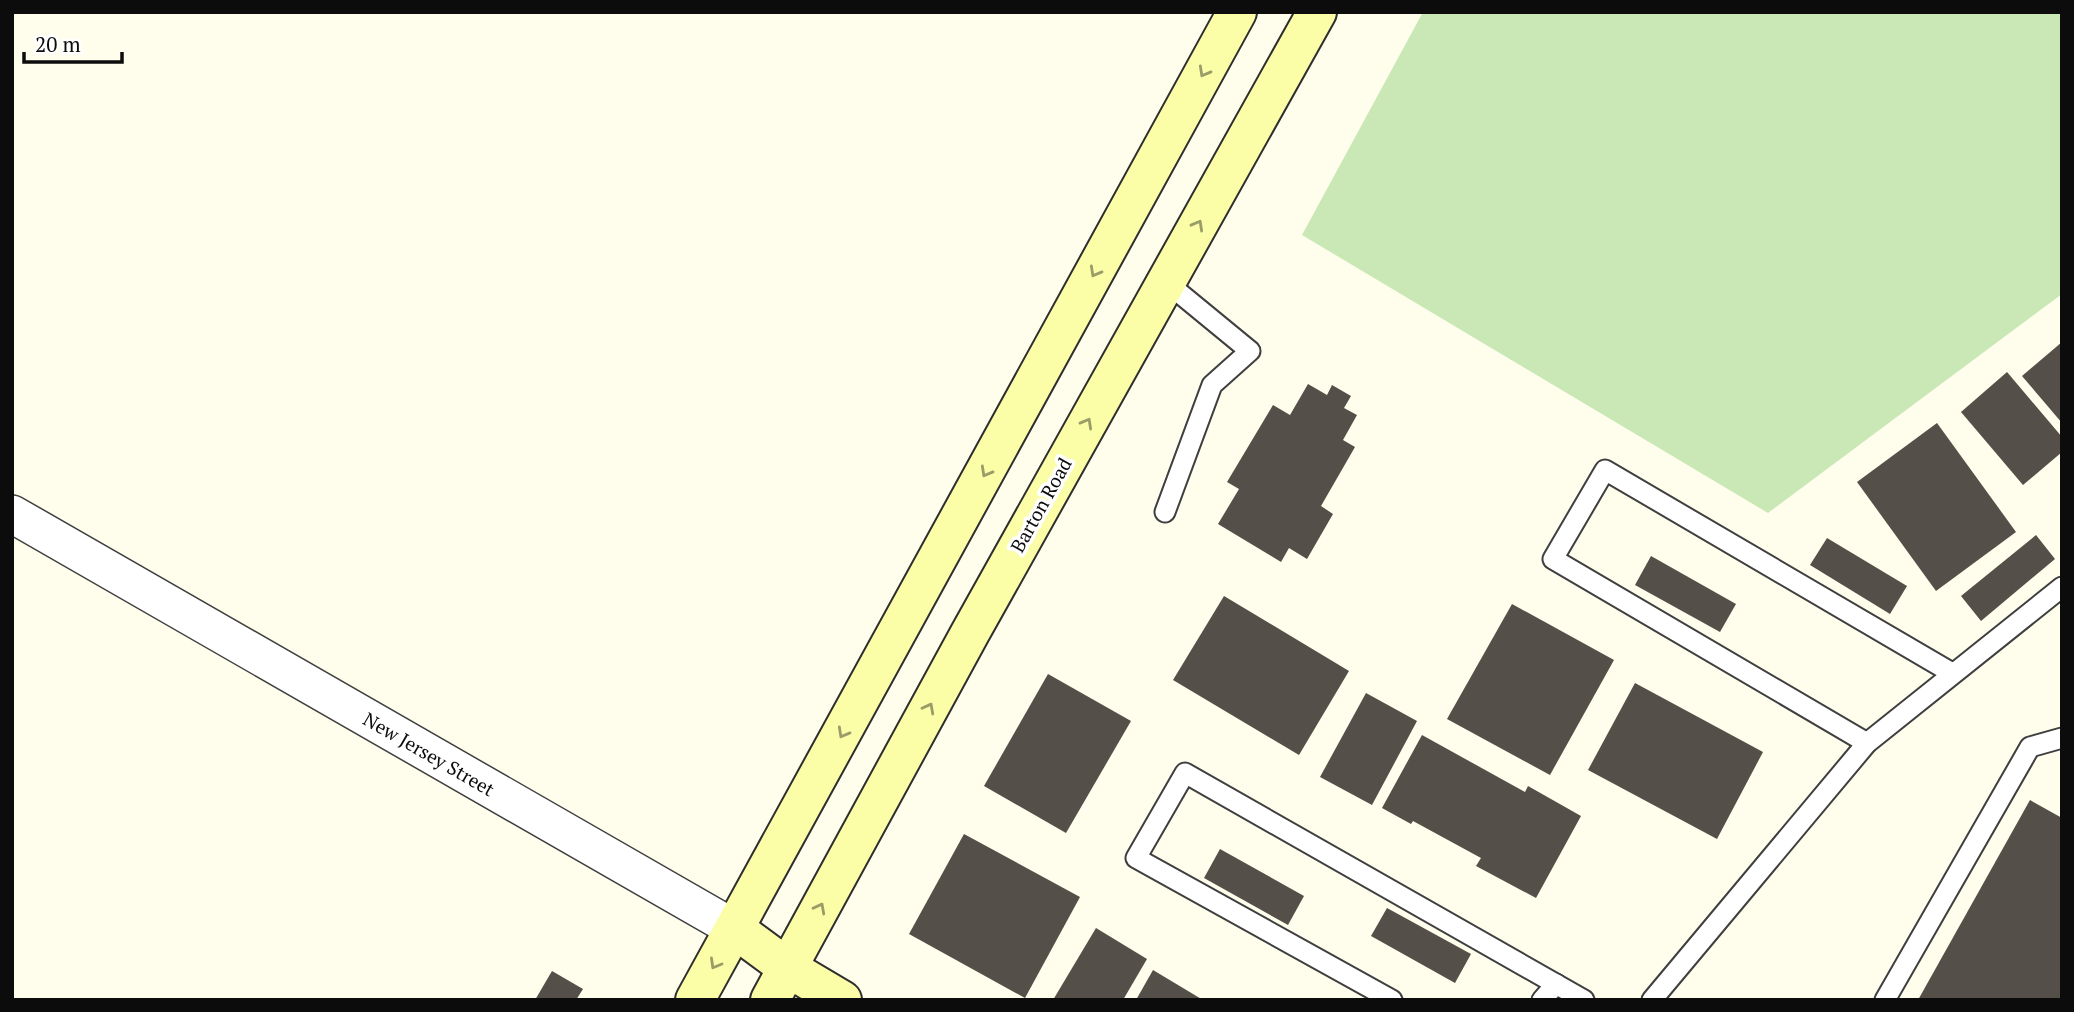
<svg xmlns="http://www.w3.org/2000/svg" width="2074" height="1012" font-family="'PT Serif',serif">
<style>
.green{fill:#c9e8b6}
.building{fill:#544f48}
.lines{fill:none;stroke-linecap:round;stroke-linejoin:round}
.lane-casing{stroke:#3f3f3f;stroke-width:23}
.street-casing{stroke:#3f3f3f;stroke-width:40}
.secondary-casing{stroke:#2e2e2e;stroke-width:42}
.lane{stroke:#fff;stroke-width:19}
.street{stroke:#fff;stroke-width:37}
.secondary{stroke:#fbfda7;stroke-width:38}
.oneway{stroke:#9b9d69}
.labels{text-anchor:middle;stroke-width:7;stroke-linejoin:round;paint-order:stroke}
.street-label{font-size:19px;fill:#0c0c0c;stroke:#fff}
</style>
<rect width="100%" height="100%" fill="#fffdeb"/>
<polygon class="green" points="1423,12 2062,12 2062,294 1768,513 1302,235"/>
<g class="building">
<polygon points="2062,342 2062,423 2022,376"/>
<polygon points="2007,372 2062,437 2062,452 2023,485 1961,412"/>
<polygon points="1308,384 1327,395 1332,385 1351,396 1344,408 1357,415 1343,440 1355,447 1321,506 1333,514 1307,559 1289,548 1281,562 1218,524 1239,489 1227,482 1273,405 1290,415"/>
<polygon points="1937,423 2016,532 1936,591 1857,482"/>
<polygon points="2036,535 2055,559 1981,621 1961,596"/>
<polygon points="1827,538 1907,586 1890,614 1810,565"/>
<polygon points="1651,556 1736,604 1720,632 1635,585"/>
<polygon points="1224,596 1349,671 1299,755 1173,680"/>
<polygon points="1512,604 1614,660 1550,775 1447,719"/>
<polygon points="1048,674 1131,721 1066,833 984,786"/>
<polygon points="1635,683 1763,752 1717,839 1588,770"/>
<polygon points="1366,693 1417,721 1372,805 1320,777"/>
<polygon points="1422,735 1525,792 1528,786 1581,816 1536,898 1476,866 1481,858 1413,821 1411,824 1382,808"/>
<polygon points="2030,800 2062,818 2062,1000 1918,1000"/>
<polygon points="964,834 1080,897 1025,998 909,934"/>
<polygon points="1220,849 1304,896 1288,925 1204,878"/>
<polygon points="1387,908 1471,954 1455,983 1371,936"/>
<polygon points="1096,928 1147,959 1123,1000 1053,1000"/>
<polygon points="1153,970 1203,1000 1136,1000"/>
<polygon points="552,971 583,989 576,1000 535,1000"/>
</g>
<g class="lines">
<defs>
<g id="lane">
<polyline points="1165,512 1212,385 1250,351 1166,282"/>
<polyline points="1867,743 1553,559 1605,470 1952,673"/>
<polyline points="1392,1000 1136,858 1185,773 1584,1000"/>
<polyline points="1542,1000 1556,984"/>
<polyline points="1652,1000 1867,743 2062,587"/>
<polyline points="1885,1000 2030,747 2062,738"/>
</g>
<polyline id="street" points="12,514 735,929"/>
<g id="secondary">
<polyline points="735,929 788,968 842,1000"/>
<polyline points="695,1000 1237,12"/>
<polyline points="770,1000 970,633 1317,12"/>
</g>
</defs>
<use href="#lane" class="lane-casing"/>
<use href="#street" class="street-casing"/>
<use href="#secondary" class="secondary-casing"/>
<use href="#lane" class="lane"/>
<use href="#street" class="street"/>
<use href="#secondary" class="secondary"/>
</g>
<defs><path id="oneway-chevron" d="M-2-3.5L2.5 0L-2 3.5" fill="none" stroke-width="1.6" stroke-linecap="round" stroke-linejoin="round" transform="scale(1.75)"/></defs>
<g class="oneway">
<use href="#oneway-chevron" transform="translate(1204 72) rotate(119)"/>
<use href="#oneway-chevron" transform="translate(1198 225) rotate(-61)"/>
<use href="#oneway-chevron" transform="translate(1095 272) rotate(119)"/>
<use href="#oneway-chevron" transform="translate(1087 423) rotate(-61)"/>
<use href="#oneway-chevron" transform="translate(986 472) rotate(119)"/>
<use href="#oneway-chevron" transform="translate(929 708) rotate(-62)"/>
<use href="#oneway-chevron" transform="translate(843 733) rotate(119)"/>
<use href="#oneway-chevron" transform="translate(820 908) rotate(-62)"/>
<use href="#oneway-chevron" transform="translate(715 964) rotate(120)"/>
</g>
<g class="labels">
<g class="street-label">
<text transform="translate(1041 505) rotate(-61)" y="7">Barton Road</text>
<text transform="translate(429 754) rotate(30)" y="7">New Jersey Street</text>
</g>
</g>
<rect width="2074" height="1012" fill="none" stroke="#0c0c0c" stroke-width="28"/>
<path d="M24 52v10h98v-10" fill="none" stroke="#0c0c0c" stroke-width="3.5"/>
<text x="35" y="52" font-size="21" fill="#0c0c0c" stroke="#ffffff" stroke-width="5" paint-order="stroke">20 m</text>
</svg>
